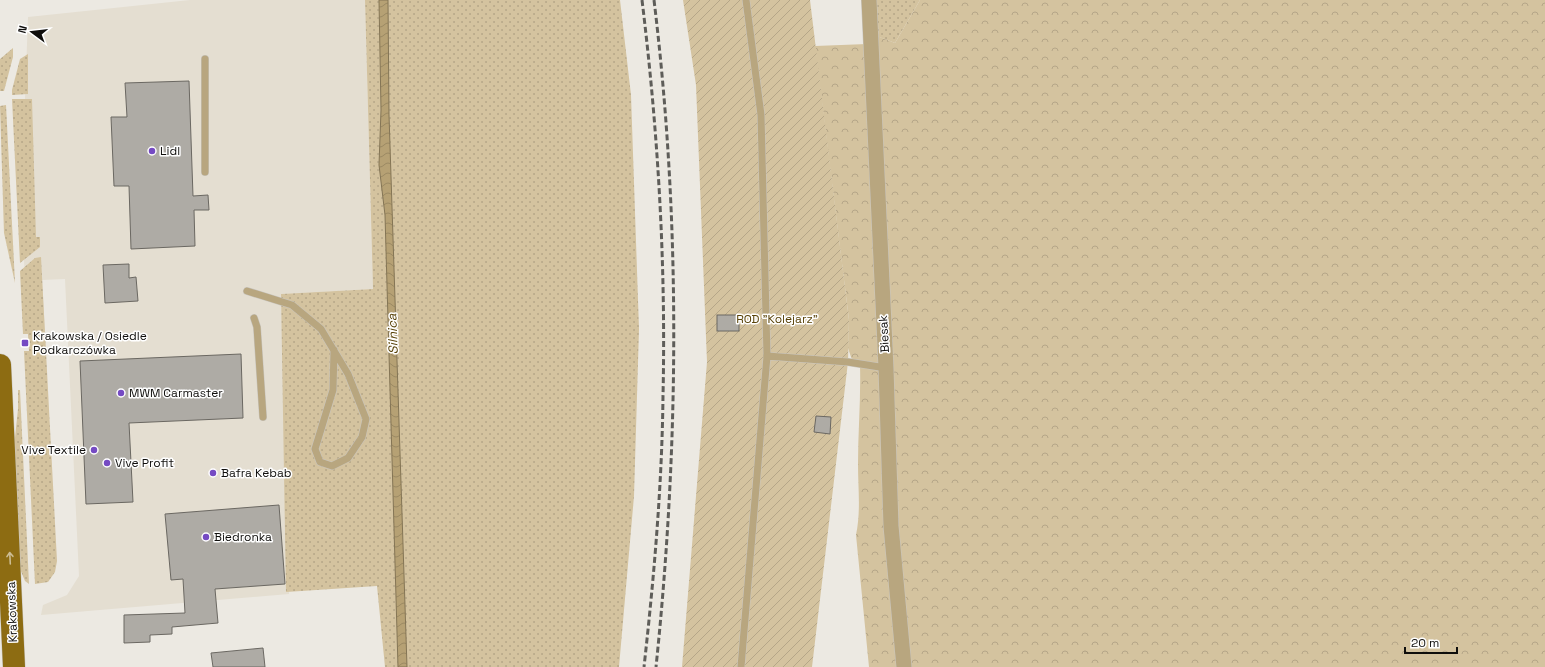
<svg xmlns="http://www.w3.org/2000/svg" width="1545" height="667" font-family="'Space Grotesk',sans-serif">
<style>
.built{fill:#e4ded1}
.grass{fill:url(#grass-dots)}
.forest{fill:url(#forest-crowns)}
.garden{fill:url(#garden-furrows)}
.water{fill:url(#water-waves);stroke:#847555}
.building{fill:#aeaba5;stroke:#6b6862}
.lines{fill:none;stroke-linecap:round;stroke-linejoin:round}
.service-casing{stroke:#c9c6c0;stroke-width:8}
.minor-casing{stroke:#c9c6c0;stroke-width:16}
.primary-casing{stroke:#c9c6c0;stroke-width:23}
.service{stroke:#b8a67f;stroke-width:7}
.minor{stroke:#b8a67f;stroke-width:15}
.primary{stroke:#8d6c12;stroke-width:22}
.rail{stroke:#5e5d59;stroke-width:3;stroke-dasharray:6 3;stroke-linecap:butt}
.oneway{stroke:#ccbd94}
.poi-dot{fill:#754ac3;stroke:#fff;stroke-width:1.5}
.labels{text-anchor:middle;stroke-width:3;stroke-linejoin:round;paint-order:stroke}
.poi-label{font-size:12px;fill:#0f0e0c;stroke:#fff;text-anchor:start}
.park-label{font-size:12px;fill:#584207;stroke:#fff}
.street-label{font-size:12px;fill:#0f0e0c;stroke:#fff}
.water-label{font-size:13px;font-style:italic;fill:#594309;stroke:#fff}
</style>
<defs>
<pattern id="grass-dots" width="8" height="8" patternUnits="userSpaceOnUse"><rect width="8" height="8" fill="#d4c39f"/><path d="M2 2h.1M6 6h.1" fill="none" stroke="#b5a688" stroke-width="1.8" stroke-linecap="round"/></pattern>
<pattern id="forest-crowns" width="20" height="18" patternUnits="userSpaceOnUse"><rect width="20" height="18" fill="#d4c39f"/><path d="M2 6a3 3 0 1 1 6 0M12 15a3 3 0 1 1 6 0" fill="none" stroke="#b5a688"/></pattern>
<pattern id="garden-furrows" width="10" height="10" patternUnits="userSpaceOnUse"><rect width="10" height="10" fill="#d4c39f"/><path d="M-1 1l2-2M0 10L10 0M9 11l2-2" fill="none" stroke="#b5a688"/></pattern>
<pattern id="water-waves" width="16" height="10" patternUnits="userSpaceOnUse"><rect width="16" height="10" fill="#b6a174"/><path d="M0 5q4-4 8 0t8 0" fill="none" stroke="#9b8963"/></pattern>
</defs>
<rect width="100%" height="100%" fill="#ece9e2"/>
<polygon class="built" points="190,0 365,0 373,289 281,294 289,594 41,615 43,605 67,595 79,576 65,279 42,280 46,349 29,351 21,206 28,17"/>
<g class="grass">
<polygon points="365,0 620,0 631,95 639,329 634,496 619,667 385,667 377,586 286,592 281,294 373,289"/>
<polygon points="873,0 920,0 895,43 874,35"/>
<polygon points="13,48 13,57 4,91 0,91 0,59"/>
<polygon points="28,54 28,94 12,95 12,90 20,59"/>
<polygon points="12,99 32,99 36,237 40,237 40,247 20,263"/>
<polygon points="6,105 15,283 4,233 0,106"/>
<polygon points="41,257 57,561 55,572 48,582 35,584 24,351 29,351 28,334 23,334 20,271 35,258"/>
<polygon points="18,390 20,390 29,584 25,581 20,569 14,447 18,409"/>
</g>
<path class="forest" d="M920,0H1545V667H869L856,535C861,511 858,488 858,464C858,431 861,398 860,365L853,363L848,348L849,320L815,46L867,44V32L895,43Z"/>
<polygon class="garden" points="683,0 810,0 849,320 848,362 812,667 682,667 707,362 696,85"/>
<polygon class="water" points="379,0 388,0 389,115 407,667 398,667 385,215 379,165 381,110"/>
<g class="building">
<polygon points="189,81 193,196 208,195 209,210 194,210 195,246 131,249 129,186 114,186 111,117 127,117 125,83"/>
<polygon points="129,264 129,278 136,277 138,301 105,303 103,265"/>
<rect x="717" y="315" width="22" height="16"/>
<polygon points="241,354 243,418 129,423 133,502 86,504 80,361"/>
<polygon points="816,416 831,417 830,434 814,432"/>
<polygon points="279,505 285,584 215,589 218,623 172,627 172,634 150,635 150,642 124,643 124,615 185,613 183,579 171,580 165,514"/>
<polygon points="263,648 265,667 213,667 211,653"/>
</g>
<g class="lines">
<defs>
<g id="service">
<polyline points="746,0 761,115 767,356"/>
<polyline points="205,59 205,172"/>
<polyline points="247,291 292,305 321,329 348,374 366,419 362,437 348,458 332,466 320,462 315,449 333,390 334,350"/>
<polyline points="254,318 257,327 263,417"/>
<polyline points="741,667 767,356 848,362 886,368"/>
</g>
<polyline id="minor" points="869,0 886,368 891,526 904,667"/>
<polyline id="primary" points="0,365 14,667"/>
</defs>
<use href="#service" class="service-casing"/>
<use href="#minor" class="minor-casing"/>
<use href="#primary" class="primary-casing"/>
<use href="#service" class="service"/>
<use href="#minor" class="minor"/>
<use href="#primary" class="primary"/>
<g class="rail">
<path d="M642,0C658,131 666,264 663,396C662,486 654,577 644,667"/>
<path d="M654,0C681,222 679,445 656,667"/>
</g>
</g>
<defs><path id="oneway-shaft" d="M-6 0H5M1.5-3L5.5 0L1.5 3" fill="none" stroke-width="1.6" stroke-linecap="round" stroke-linejoin="round"/></defs>
<use class="oneway" href="#oneway-shaft" transform="translate(10 558) rotate(-93)"/>
<g class="poi-dot">
<circle cx="152" cy="151" r="4"/>
<rect x="21" y="339" width="8" height="8" rx="2"/>
<circle cx="121" cy="393" r="4"/>
<circle cx="94" cy="450" r="4"/>
<circle cx="107" cy="463" r="4"/>
<circle cx="213" cy="473" r="4"/>
<circle cx="206" cy="537" r="4"/>
</g>
<g class="labels">
<g class="poi-label">
<text x="160" y="155">Lidl</text>
<text x="33" y="340">Krakowska / Osiedle<tspan x="33" dy="14">Podkarczówka</tspan></text>
<text x="129" y="397">MWM Carmaster</text>
<text x="86" y="454" text-anchor="end">Vive Textile</text>
<text x="115" y="467">Vive Profit</text>
<text x="221" y="477">Bafra Kebab</text>
<text x="214" y="541">Biedronka</text>
</g>
<g class="park-label">
<text x="777" y="323">ROD "Kolejarz"</text>
</g>
<g class="street-label">
<text transform="translate(884 334) rotate(-93)" y="4">Biesak</text>
<text transform="translate(12 612) rotate(-92)" y="4">Krakowska</text>
</g>
<g class="water-label">
<text transform="translate(392 334) rotate(-92)" y="5">Silnica</text>
</g>
</g>
<g transform="translate(32 32) rotate(285)" stroke="#ffffff" stroke-width="3" paint-order="stroke">
<path d="M0-3L7 15L0 10L-7 15Z" fill="#0f0e0c"/>
<text y="-6" font-size="11" font-weight="bold" text-anchor="middle" fill="#0f0e0c">N</text>
</g>
<path d="M1405 647v6h52v-6" fill="none" stroke="#0f0e0c" stroke-width="2"/>
<text x="1411" y="647" font-size="12" fill="#0f0e0c" stroke="#ffffff" stroke-width="3" paint-order="stroke">20 m</text>
</svg>
